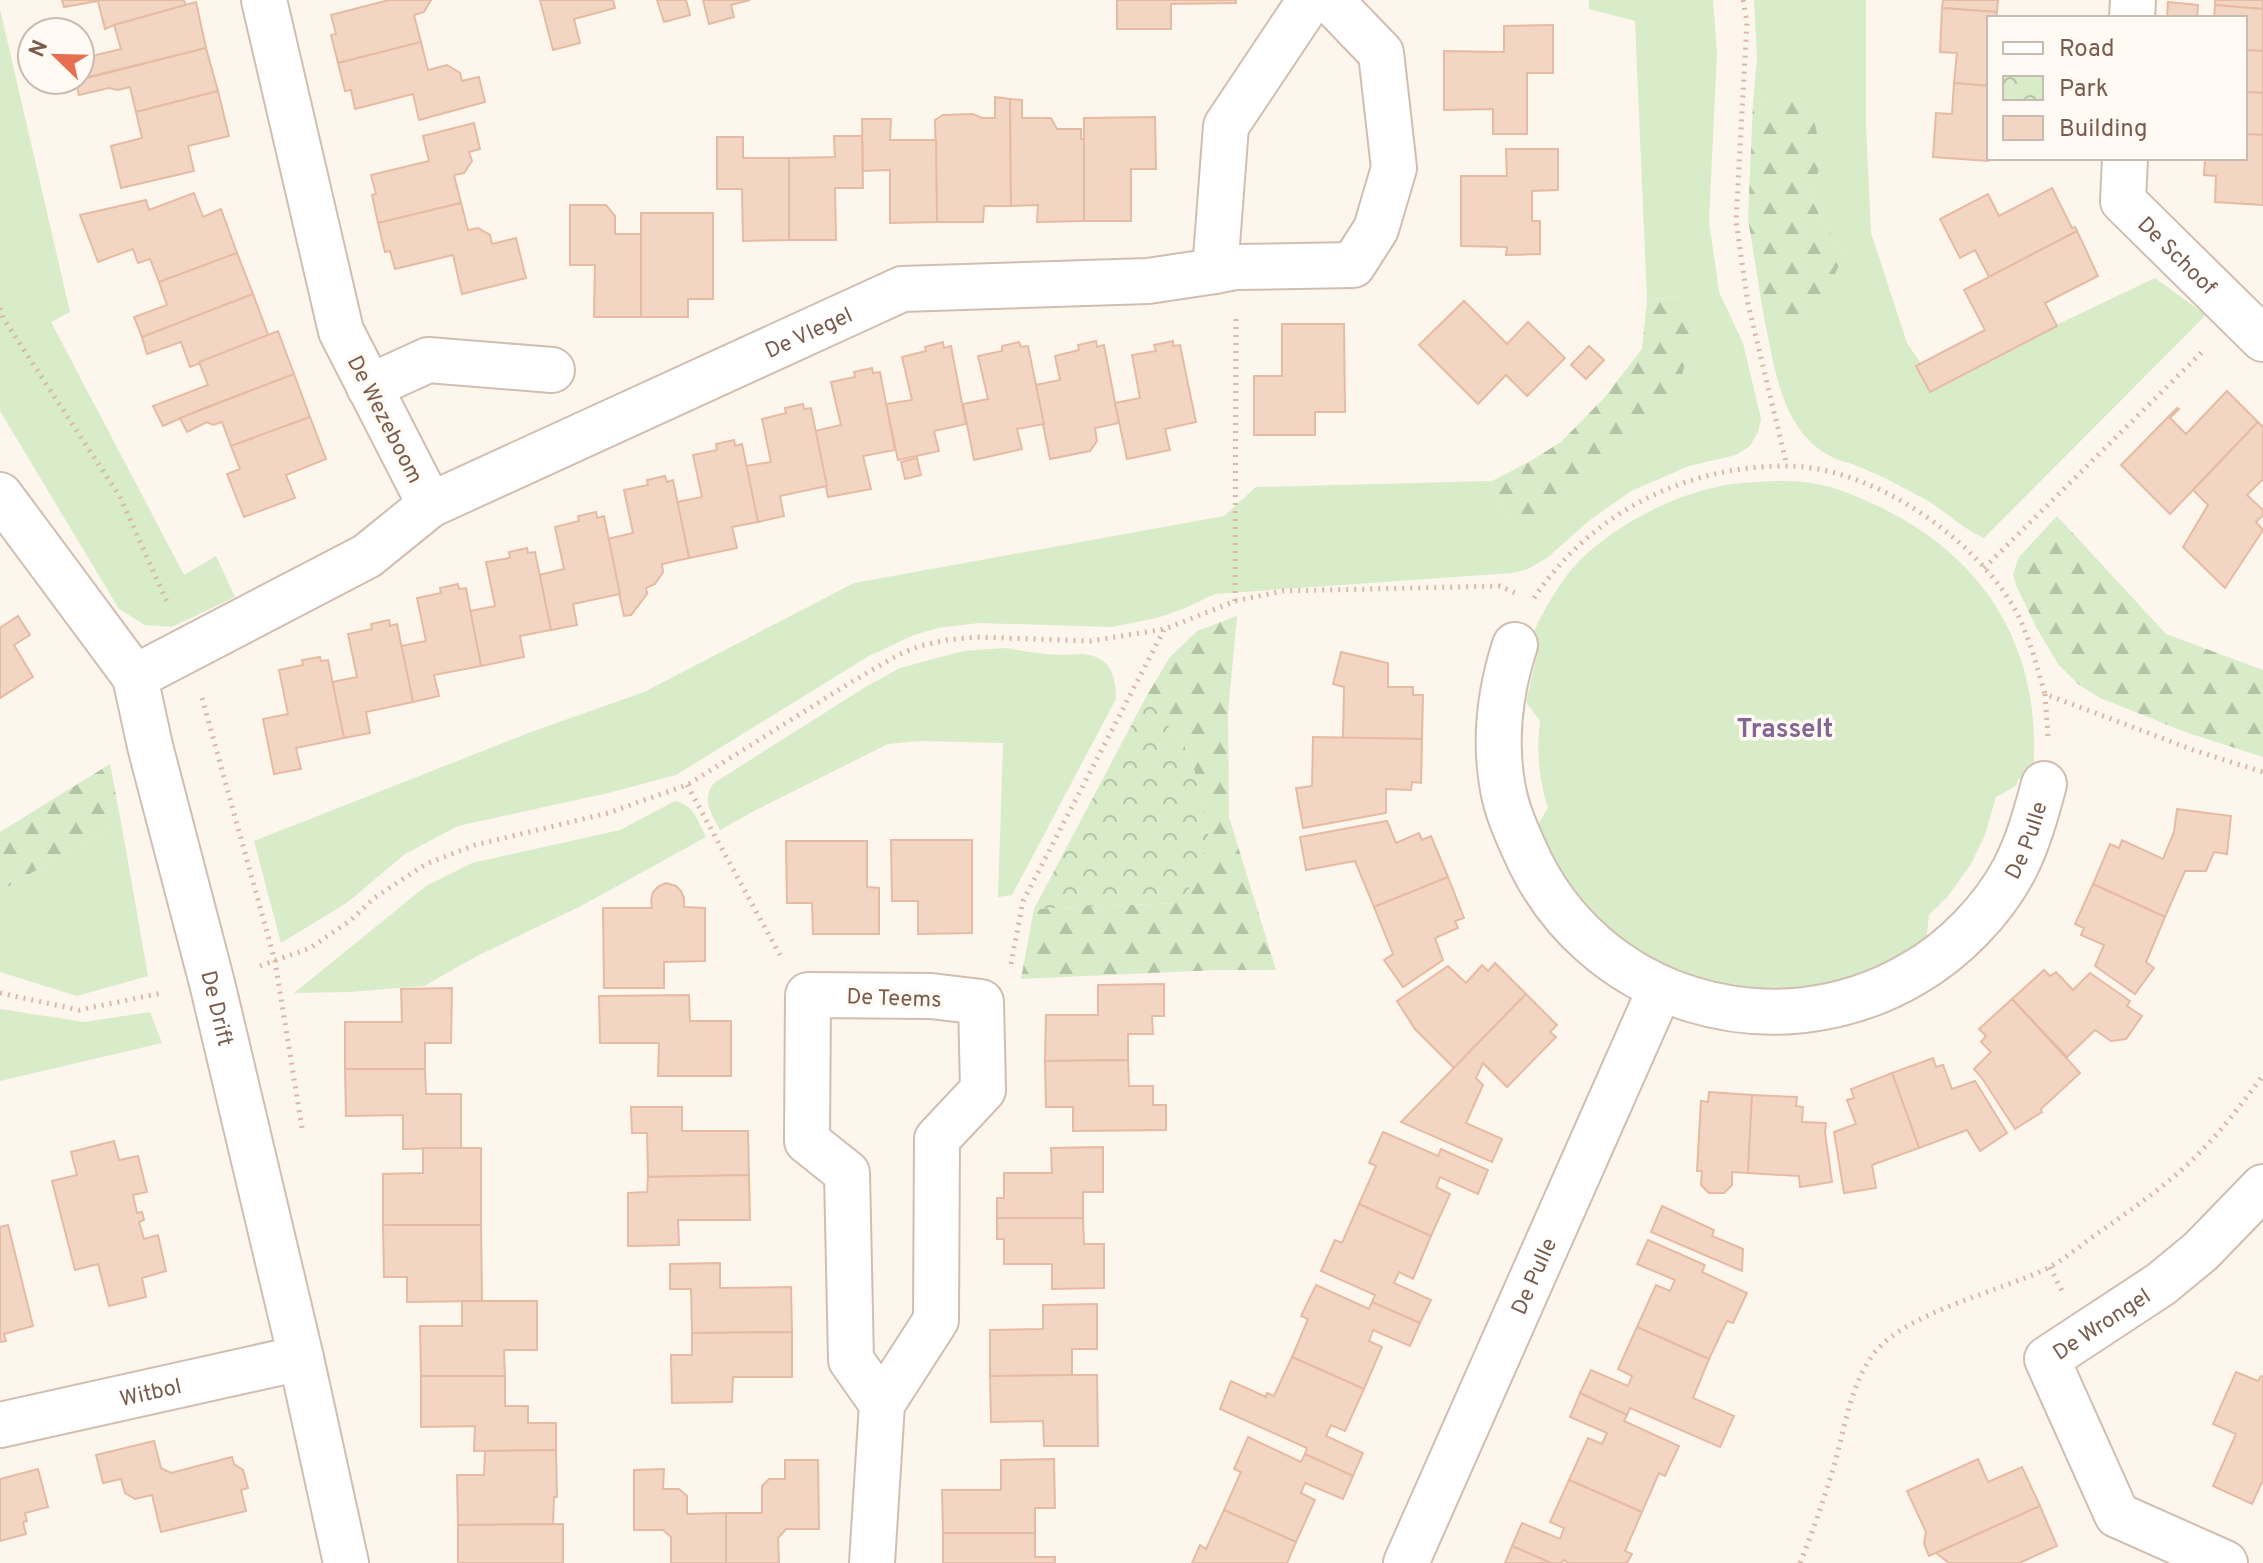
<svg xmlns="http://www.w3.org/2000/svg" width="2263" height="1563" font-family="Overpass,sans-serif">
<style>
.grass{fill:#d8ecc9}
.forest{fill:url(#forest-firs)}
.park{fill:url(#park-crowns)}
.building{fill:#f3d5c3;stroke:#e6bba3;stroke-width:2}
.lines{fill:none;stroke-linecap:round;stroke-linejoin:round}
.minor-casing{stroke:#d1beb0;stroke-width:48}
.path{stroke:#d9b8a5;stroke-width:5;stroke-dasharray:2 6;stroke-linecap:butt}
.minor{stroke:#fff;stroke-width:44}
.labels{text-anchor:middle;stroke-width:7;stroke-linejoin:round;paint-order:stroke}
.street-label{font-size:22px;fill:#7a5c4d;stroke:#fffaf3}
.quarter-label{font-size:26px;font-weight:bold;fill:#846695;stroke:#fffaf3}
</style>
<defs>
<pattern id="forest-firs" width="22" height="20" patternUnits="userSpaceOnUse" patternTransform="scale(2)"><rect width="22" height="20" fill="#d8ecc9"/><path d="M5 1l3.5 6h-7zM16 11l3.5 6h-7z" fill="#b4c2a5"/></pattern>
<pattern id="park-crowns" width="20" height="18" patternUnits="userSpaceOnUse" patternTransform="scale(2)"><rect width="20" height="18" fill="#d8ecc9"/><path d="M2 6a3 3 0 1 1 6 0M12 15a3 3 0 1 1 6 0" fill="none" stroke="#b4c2a5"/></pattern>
</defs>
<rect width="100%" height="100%" fill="#fdf6ec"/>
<g class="grass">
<polygon points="1589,0 1713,0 1717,53 1709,220 1719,292 1743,343 1761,419 1758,432 1750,446 1736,455 1689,466 1631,491 1590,520 1547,558 1526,570 1512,573 1215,594 1185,608 1157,618 1111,627 979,623 938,628 914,635 869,656 676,775 608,793 458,826 405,854 348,902 281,943 254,841 531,732 644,692 854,583 1224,516 1256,487 1492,481 1503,512 1515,526 1682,295 1647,301 1635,21 1589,9"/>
<path d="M1754,0H1866V125L1871,233L1907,343L1934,383L2155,278L2206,315L1984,538C1964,529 1950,516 1933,504C1922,497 1911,492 1900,486C1884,477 1866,469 1849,463C1843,461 1837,460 1832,457C1781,432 1775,368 1764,318H1788L1845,253L1825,226L1812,200L1822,155L1778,94L1753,104L1757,58Z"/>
<polygon points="0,9 70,312 51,322 184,575 216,556 235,597 172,627 145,625 119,609 0,411"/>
<path d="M1776,481C1788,481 1801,481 1812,483C1842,488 1871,502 1897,516C1998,571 2045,667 2032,781L2018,779L2016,786L1996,797L1985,835L1971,864L1948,896L1929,915L1926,942L1898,958L1837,988L1723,991L1636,956L1566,888L1536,828L1548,808C1539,780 1536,751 1540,721L1526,702L1538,651L1527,647C1538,619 1560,580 1581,559C1618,524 1671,496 1721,486C1739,482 1757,482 1776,481Z"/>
<path d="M1005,648C1024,651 1044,655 1063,655C1071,655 1081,653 1089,655C1112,659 1116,679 1116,699L1012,895L998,897L1003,743L919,741L888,744L754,811L720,830C711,813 701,800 714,783L867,686L900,668L963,651Z"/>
<path d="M675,801C695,806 697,820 706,837L581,906L477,956L424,986L350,992L294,993L426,886L472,863L620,830Z"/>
<polygon points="121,822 148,976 77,996 0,972 0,891"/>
<polygon points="0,1009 84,1022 150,1012 162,1043 0,1081"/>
</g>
<g class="forest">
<path d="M1778,94L1797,99L1813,116L1822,155L1812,200L1825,226L1845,253C1833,278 1820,310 1789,318C1781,320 1772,318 1764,318L1748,219L1753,104Z"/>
<polygon points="1683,295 1692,326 1682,377 1666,413 1541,525 1515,526 1503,512 1492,481 1527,463 1561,442 1604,398 1642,349 1647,301"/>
<polygon points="2057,516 2166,634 2263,670 2263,757 2188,733 2100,698 2078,684 2058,664 2036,627 2016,585 2013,574 2019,557"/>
<polygon points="1237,616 1228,712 1229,817 1276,970 1217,970 1021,979 1034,909 1178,903 1209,839 1191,755 1146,697 1170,657 1197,631"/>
<polygon points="110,764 121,822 0,891 0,832"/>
</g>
<polygon class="park" points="1146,697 1191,755 1209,839 1193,883 1178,903 1034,909"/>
<g class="building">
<polygon points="62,0 184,0 186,6 114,25 105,29 98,1 64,7"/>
<polygon points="389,0 431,0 424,12 414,15 421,42 338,63 331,35 336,34 331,15"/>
<polygon points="540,0 613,0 615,8 574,19 580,43 553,50"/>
<polygon points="657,0 686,0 690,15 664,22"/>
<polygon points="703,0 750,0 731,5 734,17 709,24"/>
<polygon points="1117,0 1236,0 1236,3 1171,4 1171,29 1117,29"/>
<polygon points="1943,0 1998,0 1997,12 1942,8"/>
<polygon points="2215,0 2263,0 2263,9 2215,5"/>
<polygon points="196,2 206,48 80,79 80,59 121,49 114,25"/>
<polygon points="2168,2 2198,5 2197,18 2167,17"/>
<polygon points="2215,5 2263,9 2263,51 2245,50 2245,18 2214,18"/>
<polygon points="1942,8 1997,12 1996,18 1989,18 1989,86 1954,83 1957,53 1940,52"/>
<polygon points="1553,25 1553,73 1527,73 1527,134 1493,134 1493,109 1444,110 1444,51 1504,52 1504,26"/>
<polygon points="421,42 428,70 447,65 460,73 462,81 479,77 485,102 419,120 413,94 355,109 351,90 345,91 338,63"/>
<polygon points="206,48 218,91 136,112 130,87 118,90 109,88 79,95 75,81"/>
<polygon points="2245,50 2263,51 2263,93 2245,92"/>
<polygon points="1954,83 1989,86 1988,161 1933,157 1936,113 1952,114"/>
<polygon points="218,91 229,136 188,146 194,171 121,188 111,146 142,138 136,112"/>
<polygon points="2245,92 2263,93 2263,135 2245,134"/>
<polygon points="995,97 1010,99 1011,206 984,206 983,222 937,222 935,120 943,115 973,114 982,118 995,118"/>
<polygon points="1010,99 1022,100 1022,118 1051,118 1057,129 1081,129 1081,139 1084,139 1084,221 1037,222 1038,205 1011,206"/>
<polygon points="1155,117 1156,169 1131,169 1131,221 1084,221 1084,118"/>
<polygon points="862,119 891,119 890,140 936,140 937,222 890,223 890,170 863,171"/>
<polygon points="474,123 480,149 469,152 472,161 464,173 454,175 461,203 378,223 372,195 376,194 371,175 429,161 423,136"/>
<polygon points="2245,134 2263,135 2263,205 2215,202 2216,176 2204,175 2205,158 2245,158"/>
<polygon points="834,136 862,136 863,188 835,188 836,240 789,240 789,158 835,157"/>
<polygon points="717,137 743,137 743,158 789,158 789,240 743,241 742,189 717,189"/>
<polygon points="1506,149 1558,149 1558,190 1532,191 1532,221 1540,221 1540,254 1506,255 1507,247 1461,246 1461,176 1507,176"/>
<polygon points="2052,188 2072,228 2075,227 2077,231 1989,277 1975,250 1960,258 1940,219 1988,194 1999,216"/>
<polygon points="194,193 203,217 221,209 237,253 159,282 150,259 138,263 133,249 98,262 80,215 146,200 149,210"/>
<polygon points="461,203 468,230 478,228 490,235 492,244 516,238 526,278 462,294 453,255 395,269 390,251 385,252 378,223"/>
<polygon points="570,205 606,205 615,216 615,234 642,234 641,317 594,317 595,265 570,265"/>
<polygon points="641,213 713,213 713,299 688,299 688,317 641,317"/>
<polygon points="2077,231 2098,276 2045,303 2057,326 1930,392 1916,366 1985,330 1964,290"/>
<polygon points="237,253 253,294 142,337 134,317 167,305 159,282"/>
<polygon points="253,294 269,337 190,367 181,342 147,354 142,337"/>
<polygon points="1464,301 1507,344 1528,322 1565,358 1527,396 1506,375 1478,404 1419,345"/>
<polygon points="1282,324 1344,324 1345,412 1315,412 1315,435 1254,435 1254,376 1282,376"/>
<polygon points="278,331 294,374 202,409 163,426 153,406 208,385 199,362"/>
<polygon points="1096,341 1097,347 1104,345 1119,423 1095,428 1097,441 1090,451 1050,459 1035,385 1060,380 1055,356 1079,350 1078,345"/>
<polygon points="1173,341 1173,346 1180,345 1196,422 1165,429 1170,450 1127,459 1115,403 1140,398 1132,355 1156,351 1154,345"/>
<polygon points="943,342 944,348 951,346 966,424 934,431 939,451 898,460 886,404 912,400 902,357 926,351 925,347"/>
<polygon points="1019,342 1021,347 1028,346 1044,424 1017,429 1022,449 974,460 963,404 988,399 978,356 1002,351 1002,346"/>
<polygon points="1589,346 1604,360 1586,379 1571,365"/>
<polygon points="872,368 873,373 880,372 895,450 863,456 871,489 828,497 815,431 841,425 831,382 855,377 854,372"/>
<polygon points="294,374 310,417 231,446 222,422 213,425 207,422 187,432 180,418"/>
<polygon points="2227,391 2258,422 2170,514 2121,465 2177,408 2179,409 2170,418 2186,434"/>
<polygon points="803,404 804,409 811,408 827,486 780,496 784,516 758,522 745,466 771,462 762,419 786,413 785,408"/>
<polygon points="310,417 326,459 286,475 295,498 244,517 227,474 240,469 231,446"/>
<polygon points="2258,422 2263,427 2263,479 2247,495 2263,510 2263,515 2256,522 2263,530 2225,588 2183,547 2208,505 2193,490"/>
<polygon points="734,440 735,446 742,444 758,522 732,527 737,548 689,558 677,502 702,497 693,455 717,450 716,444"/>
<polygon points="917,458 921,475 905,479 901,462"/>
<polygon points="665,476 667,482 673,480 689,558 662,564 663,572 655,584 646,588 647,594 631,615 624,616 607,539 633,533 624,490 648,485 647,480"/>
<polygon points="596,512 597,518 604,516 620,594 573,604 577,625 551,630 539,575 564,569 555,527 579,521 578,516"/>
<polygon points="527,548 528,553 535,552 551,630 520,636 524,657 481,666 470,611 495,606 486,562 510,558 509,552"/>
<polygon points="458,584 459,589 466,588 481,666 434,675 439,696 413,702 401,646 426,641 417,598 441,593 440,588"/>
<polygon points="18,616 30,635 14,645 33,677 0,698 0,628"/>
<polygon points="389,620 390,626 397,624 413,702 366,712 370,733 344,738 332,682 357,677 348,634 372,629 371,624"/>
<polygon points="1341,652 1388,663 1388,687 1413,687 1413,695 1423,695 1422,739 1343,738 1344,687 1333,684"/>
<polygon points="320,657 321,661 328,660 344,738 296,748 301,769 274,774 263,719 288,714 279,670 303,665 302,660"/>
<polygon points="1313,737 1422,739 1421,783 1412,782 1411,790 1386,789 1386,813 1303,828 1296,788 1312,786"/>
<polygon points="2177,809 2231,816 2227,854 2214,852 2206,871 2185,871 2165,917 2093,884 2110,844 2119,848 2122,840 2163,859 2174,832"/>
<polygon points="1387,821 1396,843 1419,833 1422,840 1431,836 1448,877 1374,907 1355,861 1306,870 1300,837"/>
<polygon points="891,840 972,840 972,933 918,934 918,901 892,901"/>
<polygon points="786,841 867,841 867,887 879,888 879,934 813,934 812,903 787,903"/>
<polygon points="1448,877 1464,918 1455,921 1458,928 1435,938 1443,960 1403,987 1384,960 1393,954 1374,907"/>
<polygon points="666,883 676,886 681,891 684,898 684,907 705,908 705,961 664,962 664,988 604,988 603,908 652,908 651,901 653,892 659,886"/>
<polygon points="2093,884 2165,917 2146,962 2154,968 2135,994 2095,966 2104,945 2081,935 2084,928 2075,924"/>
<polygon points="1495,963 1526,994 1454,1068 1415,1029 1397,1001 1448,966 1466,983 1482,965 1488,971"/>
<polygon points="2044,970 2050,976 2056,972 2073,990 2090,973 2130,1001 2127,1006 2142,1016 2126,1039 2111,1041 2095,1030 2067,1057 2012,999"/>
<polygon points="1164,984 1164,1016 1152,1016 1153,1034 1128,1034 1128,1060 1045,1061 1046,1015 1098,1015 1098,985"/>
<polygon points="452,988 451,1043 425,1043 425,1069 345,1069 345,1022 402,1022 401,989"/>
<polygon points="1526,994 1557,1025 1550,1032 1556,1037 1507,1087 1483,1063 1476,1078 1483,1085 1466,1123 1502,1139 1492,1162 1401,1122"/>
<polygon points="689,995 690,1021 731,1021 731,1076 658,1076 659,1043 600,1043 599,996"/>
<polygon points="2012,999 2080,1073 2041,1109 2042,1112 2015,1129 1982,1078 1974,1069 1991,1052 1981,1042 1986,1036 1979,1029"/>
<polygon points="1933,1058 1936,1067 1943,1065 1952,1089 1975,1081 2007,1133 1980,1151 1967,1130 1919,1148 1892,1073"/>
<polygon points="1128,1060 1129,1086 1153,1086 1153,1105 1166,1105 1166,1130 1073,1131 1073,1107 1046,1107 1045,1061"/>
<polygon points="345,1069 425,1069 426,1094 461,1094 461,1148 403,1149 403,1115 346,1116"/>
<polygon points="1892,1073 1919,1148 1872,1165 1876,1188 1844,1193 1834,1132 1856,1124 1847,1100 1854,1098 1851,1089"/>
<polygon points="1709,1092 1752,1095 1748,1173 1732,1172 1732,1185 1724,1193 1709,1193 1701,1185 1702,1171 1697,1171 1701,1101 1708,1102"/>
<polygon points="1752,1095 1797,1097 1796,1106 1803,1107 1802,1122 1826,1123 1825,1133 1832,1182 1800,1187 1799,1176 1748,1173"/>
<polygon points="631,1107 682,1107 682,1131 748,1131 749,1175 648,1177 647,1133 632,1133"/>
<polygon points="1383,1132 1438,1156 1441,1149 1488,1170 1478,1194 1440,1177 1436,1187 1450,1194 1431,1236 1359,1204 1376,1166 1369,1163"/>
<polygon points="114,1141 119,1160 138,1156 147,1192 133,1195 137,1213 142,1212 144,1220 139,1222 144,1239 158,1235 166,1271 142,1278 146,1297 109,1306 98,1264 75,1270 52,1181 77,1175 71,1152"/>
<polygon points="1103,1147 1103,1192 1083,1192 1083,1218 997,1218 997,1198 1004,1198 1004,1173 1052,1173 1051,1148"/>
<polygon points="423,1148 481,1148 481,1225 383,1225 383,1174 423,1173"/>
<polygon points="749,1175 750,1220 678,1220 679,1245 628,1246 628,1193 647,1192 648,1177"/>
<polygon points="1359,1204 1431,1236 1413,1279 1399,1272 1394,1283 1431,1300 1420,1323 1372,1302 1375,1295 1321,1271 1335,1240 1342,1243"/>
<polygon points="1662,1206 1714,1230 1712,1236 1743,1249 1742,1271 1651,1232"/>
<polygon points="997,1218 1083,1218 1084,1244 1104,1244 1104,1288 1052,1289 1052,1264 1004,1264 1004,1239 997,1239"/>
<polygon points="8,1225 33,1326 4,1334 6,1341 0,1342 0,1227"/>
<polygon points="383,1225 481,1225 482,1301 407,1302 407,1277 384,1277"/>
<polygon points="1648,1240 1705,1265 1702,1272 1747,1293 1733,1323 1727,1321 1709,1359 1637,1327 1656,1285 1670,1291 1675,1280 1637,1264"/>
<polygon points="720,1263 720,1288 791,1287 792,1332 692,1333 691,1289 670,1289 670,1264"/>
<polygon points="1316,1285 1369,1309 1372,1302 1420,1323 1410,1346 1373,1330 1369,1341 1382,1347 1364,1389 1292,1357 1308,1319 1301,1316"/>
<polygon points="462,1301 537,1301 537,1350 504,1350 505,1376 421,1376 420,1326 462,1326"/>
<polygon points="1097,1304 1097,1349 1072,1349 1072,1375 990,1376 990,1330 1043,1329 1043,1305"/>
<polygon points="1637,1327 1709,1359 1693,1398 1734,1416 1720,1447 1630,1408 1627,1415 1580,1393 1591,1370 1628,1386 1632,1376 1618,1369"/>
<polygon points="792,1332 792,1377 733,1377 732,1402 672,1403 671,1355 692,1355 692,1333"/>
<polygon points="1292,1357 1364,1389 1345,1431 1331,1425 1326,1436 1363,1453 1353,1476 1305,1454 1307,1448 1220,1409 1231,1381 1266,1397 1267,1393 1274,1396"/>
<polygon points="2236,1372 2258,1381 2261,1376 2263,1377 2263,1480 2252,1504 2213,1486 2236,1434 2213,1424"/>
<polygon points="1072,1375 1097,1375 1098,1446 1044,1446 1043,1421 991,1422 990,1376"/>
<polygon points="421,1376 505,1376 505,1406 528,1406 528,1423 556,1423 556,1450 474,1451 475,1426 421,1427"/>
<polygon points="1580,1393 1627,1415 1624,1421 1679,1446 1665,1476 1659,1473 1642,1512 1569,1480 1588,1438 1602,1444 1607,1433 1570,1417"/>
<polygon points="1248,1437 1301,1462 1305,1454 1353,1476 1343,1499 1305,1483 1301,1493 1315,1500 1296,1542 1224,1510 1241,1472 1234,1469"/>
<polygon points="154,1441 161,1468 171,1473 232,1457 234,1464 243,1470 248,1488 241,1490 246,1511 161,1532 152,1495 135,1499 125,1493 121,1479 103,1483 96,1455"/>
<polygon points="556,1450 557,1497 554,1497 553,1524 458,1525 457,1475 484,1475 485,1451"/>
<polygon points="1054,1459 1055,1508 1035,1508 1035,1533 943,1533 942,1490 1001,1490 1001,1460"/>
<polygon points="1978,1459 1988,1482 2022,1467 2040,1506 1929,1556 1924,1544 1926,1532 1907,1491"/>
<polygon points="785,1460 818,1460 819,1529 786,1529 778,1538 779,1563 726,1563 726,1513 762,1513 762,1486 769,1479 785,1479"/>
<polygon points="38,1469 48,1507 25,1513 27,1521 23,1522 26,1534 0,1541 0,1479"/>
<polygon points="664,1469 663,1489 679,1489 687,1496 687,1514 726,1513 726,1563 671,1563 671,1537 663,1530 634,1530 634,1470"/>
<polygon points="1569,1480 1642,1512 1625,1551 1632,1554 1627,1563 1569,1563 1563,1560 1562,1563 1551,1563 1512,1546 1522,1523 1560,1539 1564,1528 1550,1522"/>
<polygon points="2040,1506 2057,1546 2019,1563 1949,1563 1936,1553"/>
<polygon points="1224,1510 1296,1542 1287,1563 1192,1563 1200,1545 1206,1549"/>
<polygon points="563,1524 563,1563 458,1563 458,1525"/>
<polygon points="943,1533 1035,1533 1035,1557 1055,1557 1055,1563 943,1563"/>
<polygon points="1512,1546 1551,1563 1505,1563"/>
</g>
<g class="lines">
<defs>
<g id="minor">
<polyline points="2132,18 2133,0"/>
<path id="s1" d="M2125,158L2123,201L2263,339"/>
<polyline points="1215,271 1236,267 1353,265 1376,229 1394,168 1381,53 1330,0"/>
<polyline points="369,387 428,360 552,370"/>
<path id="s2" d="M0,495L135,677L150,746L212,983L301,1358L346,1563"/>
<path id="s3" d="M430,505L902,289L1148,281L1215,271L1226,126L1310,0"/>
<path id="s4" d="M1515,645C1500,691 1494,741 1503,789C1507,811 1516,831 1525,851C1591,1001 1774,1056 1914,973C1954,950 1992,911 2014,870C2028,843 2036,814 2044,784"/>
<polyline points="135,677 367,556 430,505 341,331 264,0"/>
<path id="s5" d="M0,1425L301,1358"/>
<polyline points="872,1563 882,1404 936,1320 937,1139 983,1090 981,1002 931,996 808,995 807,1141 847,1173 851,1360 882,1404"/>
<path id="s6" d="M1406,1563L1660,989"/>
<path id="s7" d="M2225,1563L2117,1515L2047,1359L2161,1284L2201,1251L2263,1187"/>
</g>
</defs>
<use href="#minor" class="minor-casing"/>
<g class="path">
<polyline points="1743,0 1747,21 1736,221 1748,304 1787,466"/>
<polyline points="0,308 3,318 120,497 167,602"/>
<polyline points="1984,568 2202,352"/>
<path d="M1534,598C1591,513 1684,466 1786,466C1868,466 1964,531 2008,598C2027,626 2035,661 2045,694L2196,751L2263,772"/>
<polyline points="1235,601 1236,318"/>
<polyline points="2045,694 2048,736"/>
<polyline points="202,698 275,961 302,1128"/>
<polyline points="687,785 780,955"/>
<polyline points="1011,964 1023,901 1164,630"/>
<polyline points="260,966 310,948 351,920 374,898 426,864 475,845 608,813 687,785 853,681 898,655 920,646 947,640 976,637 1091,641 1115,637 1165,629 1235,601 1283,591 1500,586 1515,593"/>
<polyline points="0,993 79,1010 162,993"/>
<polyline points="2050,1267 2062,1291"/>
<path d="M1800,1563C1813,1531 1824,1499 1834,1466C1845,1428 1850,1384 1875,1352C1909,1311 1999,1292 2048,1268C2065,1259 2082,1244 2098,1233C2121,1217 2144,1201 2166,1183C2204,1153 2235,1114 2263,1075"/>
</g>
<use href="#minor" class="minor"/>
</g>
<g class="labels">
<g class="street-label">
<text dy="8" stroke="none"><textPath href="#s1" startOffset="120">De Schoof</textPath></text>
<text dy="8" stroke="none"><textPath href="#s3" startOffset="416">De Vlegel</textPath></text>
<text transform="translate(386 419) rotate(63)" y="8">De Wezeboom</text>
<text dy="8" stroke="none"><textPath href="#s4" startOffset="850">De Pulle</textPath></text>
<text transform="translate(894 997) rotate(2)" y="8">De Teems</text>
<text dy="8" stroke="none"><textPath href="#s2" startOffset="568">De Drift</textPath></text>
<text dy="8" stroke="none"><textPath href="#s6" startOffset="314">De Pulle</textPath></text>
<text dy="8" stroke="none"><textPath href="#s7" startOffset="354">De Wrongel</textPath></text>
<text dy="8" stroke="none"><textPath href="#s5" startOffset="154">Witbol</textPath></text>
</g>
<g class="quarter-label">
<text x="1785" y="737">Trasselt</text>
</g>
</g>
<rect x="1987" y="16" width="260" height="144" fill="#fffaf3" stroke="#cabbb1" stroke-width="2"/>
<rect x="2003" y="42" width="40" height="12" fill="#ffffff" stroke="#cabbb1" stroke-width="2"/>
<text x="2059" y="56" font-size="24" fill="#7a5c4d">Road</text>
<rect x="2003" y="76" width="40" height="24" fill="url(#park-crowns)" stroke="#cabbb1" stroke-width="2"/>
<text x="2059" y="96" font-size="24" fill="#7a5c4d">Park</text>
<rect x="2003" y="116" width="40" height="24" fill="#f3d5c3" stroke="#cabbb1" stroke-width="2"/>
<text x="2059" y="136" font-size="24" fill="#7a5c4d">Building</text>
<g transform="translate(56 56) rotate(293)"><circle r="38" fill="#fffaf3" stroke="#cabbb1" stroke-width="2"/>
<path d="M0-6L14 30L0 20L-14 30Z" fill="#e76f51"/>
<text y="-12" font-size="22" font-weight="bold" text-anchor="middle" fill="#7a5c4d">N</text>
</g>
</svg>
